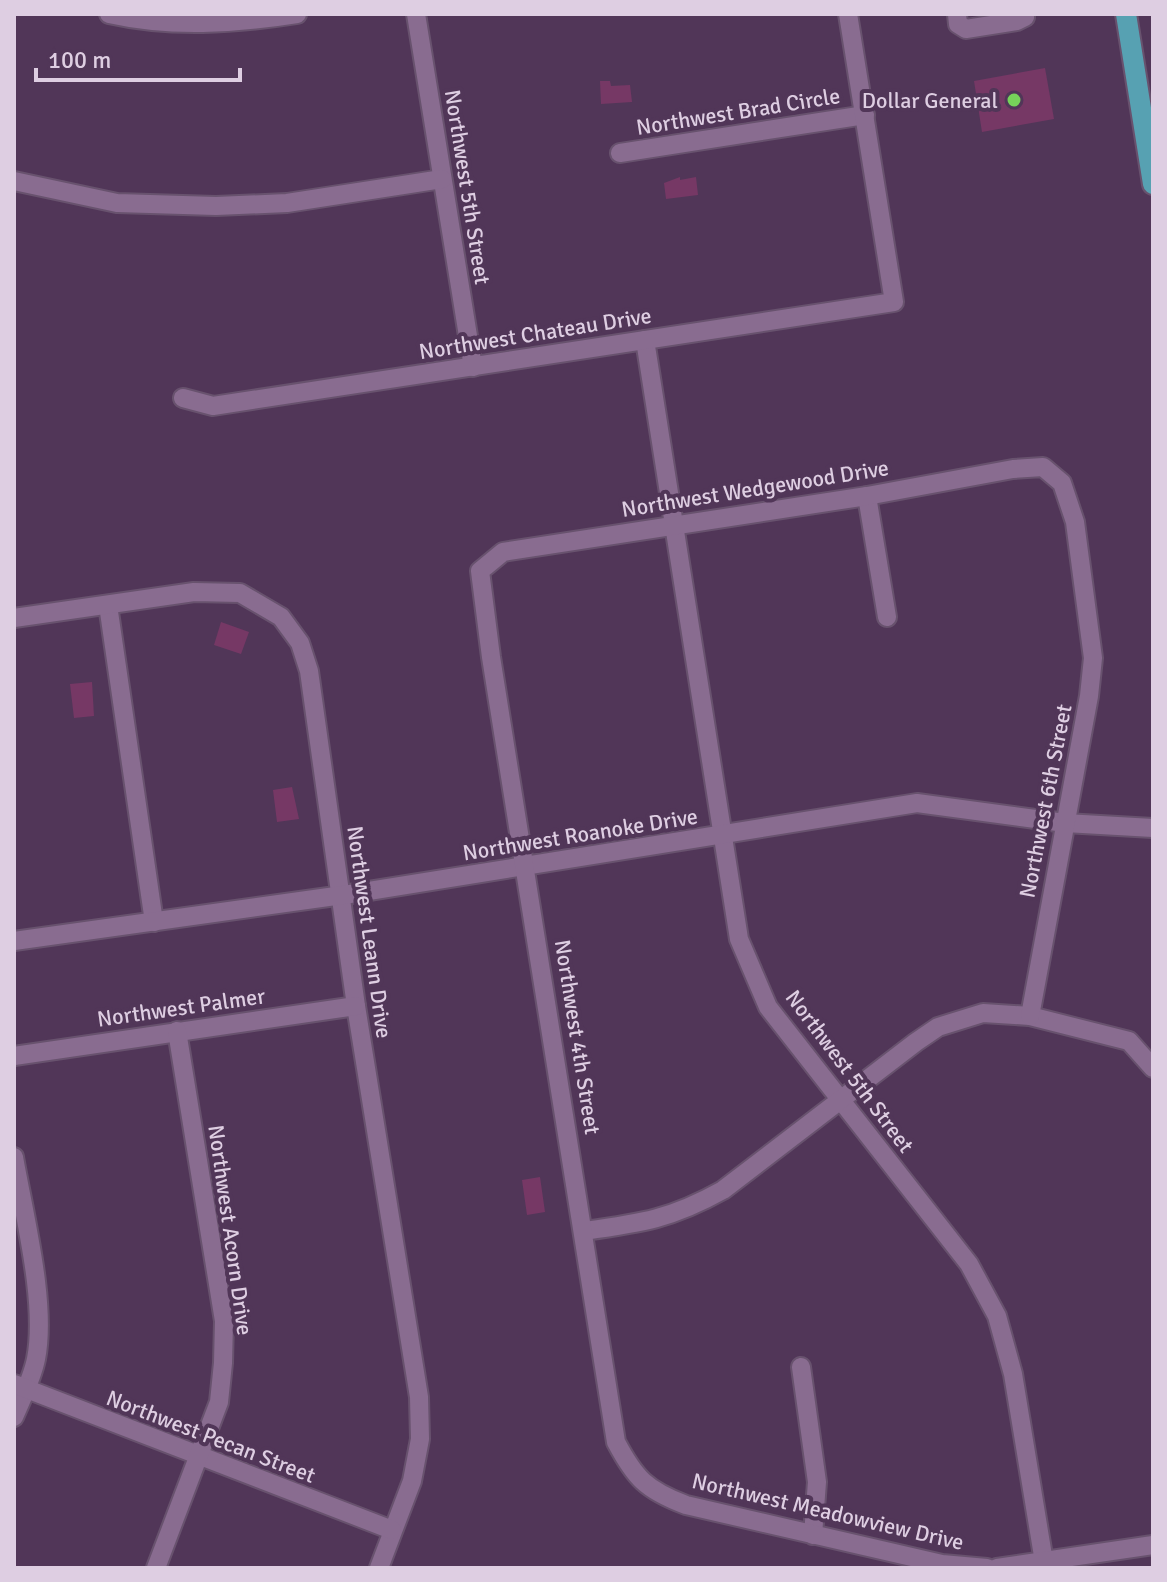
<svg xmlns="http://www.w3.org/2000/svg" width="1167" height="1582" font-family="Signika,sans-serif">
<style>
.building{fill:#763865}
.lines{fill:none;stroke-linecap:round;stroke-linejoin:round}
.minor-casing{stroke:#68526e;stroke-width:22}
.major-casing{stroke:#68526e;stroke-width:24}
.minor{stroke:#896c90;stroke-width:18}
.major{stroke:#57a1b2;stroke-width:20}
.poi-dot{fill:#76d25a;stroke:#513658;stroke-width:3}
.labels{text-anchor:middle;stroke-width:8;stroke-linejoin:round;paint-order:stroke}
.poi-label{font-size:22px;fill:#decee2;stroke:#513658;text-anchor:end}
.street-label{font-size:22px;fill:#decee2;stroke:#513658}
</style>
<rect width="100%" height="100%" fill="#513658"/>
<g class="building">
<polygon points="1045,68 1054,119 982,132 974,81"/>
<polygon points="600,81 610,81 611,86 630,85 632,102 601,104"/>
<polygon points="680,177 680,180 696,177 698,195 666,199 664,183"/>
<polygon points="221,622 249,632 241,654 214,645"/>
<polygon points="92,682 94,716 74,718 70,684"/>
<polygon points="292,787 299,819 277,822 273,790"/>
<polygon points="540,1177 545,1212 527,1215 522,1180"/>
</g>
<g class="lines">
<defs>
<g id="minor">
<path d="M109,14C171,28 234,24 297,14"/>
<polyline points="416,14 473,367"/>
<polyline points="957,14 958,24 966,29 1017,21 1025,17"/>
<polyline points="620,153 865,115"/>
<polyline points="14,181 117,203 216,206 287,203 442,179"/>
<polyline points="645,340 739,939 768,1007 969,1264 997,1316 1013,1374 1045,1568"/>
<polyline points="183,398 213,406 894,302 848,14"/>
<polyline points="867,496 887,617"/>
<polyline points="108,605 154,922"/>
<polyline points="14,618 194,592 240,593 281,617 300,643 309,671 356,1006 419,1397 420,1439 412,1481 379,1568"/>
<polyline points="14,941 350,894 917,803 1065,823 1153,828"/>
<polyline points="14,1056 356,1006"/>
<path d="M14,1157C24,1215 47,1303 36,1359C32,1379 22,1398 14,1417"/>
<path d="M584,1231C642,1223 671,1219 723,1190L916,1042L938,1027L983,1013L1030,1016L1129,1041L1153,1068"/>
<polyline points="801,1367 817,1482 813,1535"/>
<polyline points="14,1384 392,1530"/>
<polyline points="156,1568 219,1402 223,1363 224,1321 177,1031"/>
<path d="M987,1568L942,1564L686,1505C646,1490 635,1478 616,1442L491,657L480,571L503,552L867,496L1013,469L1043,467L1062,483L1075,522L1093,658L1089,696L1030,1016"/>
<polyline points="997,1568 1153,1545"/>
</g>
<polyline id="major" points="1126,14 1153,184"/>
</defs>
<use href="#minor" class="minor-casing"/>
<use href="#major" class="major-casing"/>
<use href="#minor" class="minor"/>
<use href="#major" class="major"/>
</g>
<circle class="poi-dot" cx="1014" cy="100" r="8"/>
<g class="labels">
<g class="poi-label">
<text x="998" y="108">Dollar General</text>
</g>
<g class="street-label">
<text transform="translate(738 111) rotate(-9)" y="8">Northwest Brad Circle</text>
<text transform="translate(468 187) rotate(81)" y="8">Northwest 5th Street</text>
<text transform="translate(535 333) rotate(-9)" y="8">Northwest Chateau Drive</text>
<text transform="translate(755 488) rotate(-9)" y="8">Northwest Wedgewood Drive</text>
<text transform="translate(1045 801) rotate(-79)" y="8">Northwest 6th Street</text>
<text transform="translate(580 834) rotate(-9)" y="8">Northwest Roanoke Drive</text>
<text transform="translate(370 932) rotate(82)" y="8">Northwest Leann Drive</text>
<text transform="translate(181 1007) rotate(-8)" y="8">Northwest Palmer</text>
<text transform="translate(578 1037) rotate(81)" y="8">Northwest 4th Street</text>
<text transform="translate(850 1071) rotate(53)" y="8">Northwest 5th Street</text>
<text transform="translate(231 1230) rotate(82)" y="8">Northwest Acorn Drive</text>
<text transform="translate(211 1436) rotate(21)" y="8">Northwest Pecan Street</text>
<text transform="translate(828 1511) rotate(13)" y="8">Northwest Meadowview Drive</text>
</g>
</g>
<rect width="1167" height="1582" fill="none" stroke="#decee2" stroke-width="32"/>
<path d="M36 68v12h204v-12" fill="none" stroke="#decee2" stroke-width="4"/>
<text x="48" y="68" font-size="24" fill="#decee2" stroke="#513658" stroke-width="6" paint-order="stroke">100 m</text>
</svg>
